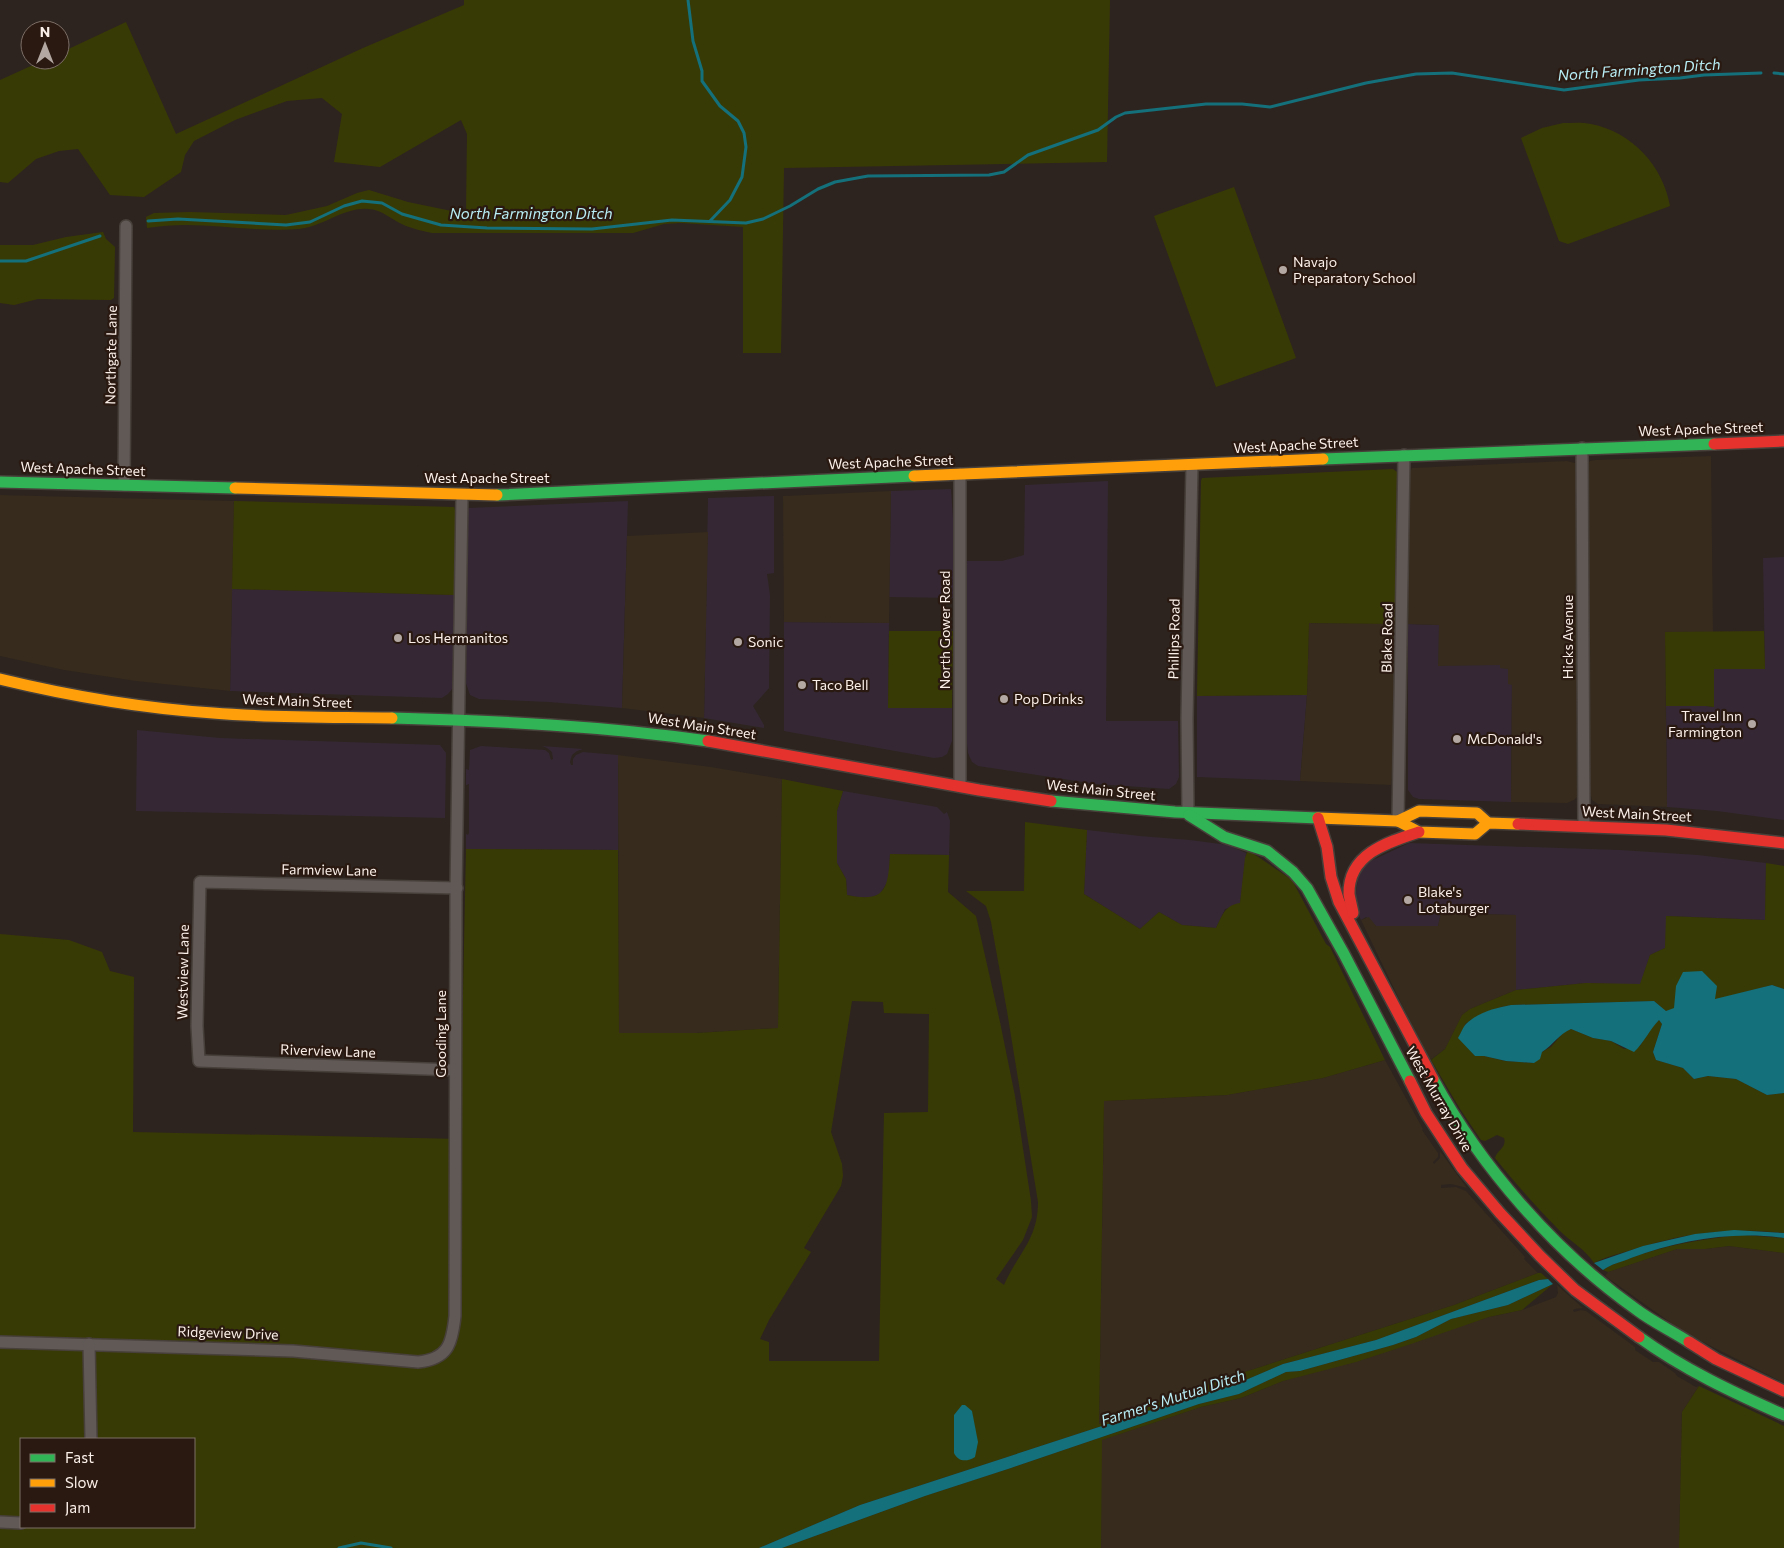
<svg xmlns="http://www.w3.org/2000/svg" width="1784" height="1548" font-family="Commissioner,sans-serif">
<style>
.commercial{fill:#352834}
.industrial{fill:#362b1d}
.green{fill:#383a05;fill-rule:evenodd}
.water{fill:#14707b}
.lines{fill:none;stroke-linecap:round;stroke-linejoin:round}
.stream{stroke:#14707b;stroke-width:3}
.street-casing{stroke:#473f3a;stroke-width:14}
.fast-casing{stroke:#473f3a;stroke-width:14}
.slow-casing{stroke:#473f3a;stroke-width:14}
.jam-casing{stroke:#473f3a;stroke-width:14}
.street{stroke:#605956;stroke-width:11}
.fast{stroke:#30b455;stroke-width:11}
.slow{stroke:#ff9f0a;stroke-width:11}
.jam{stroke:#e5322d;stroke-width:11}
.poi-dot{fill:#b3a8a2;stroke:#291910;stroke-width:2}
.labels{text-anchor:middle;stroke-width:4.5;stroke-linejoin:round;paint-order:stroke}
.poi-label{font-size:14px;fill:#fbefe9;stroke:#291910;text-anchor:start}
.street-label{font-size:14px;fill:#fbefe9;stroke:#291910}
.water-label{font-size:15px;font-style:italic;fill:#b8edf6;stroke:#291910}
</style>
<rect width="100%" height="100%" fill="#2d241f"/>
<g class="commercial">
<polygon points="1108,481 1106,721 1178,721 1179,777 1176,784 1169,789 1096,784 978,766 972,762 968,753 965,723 966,561 1002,561 1024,555 1025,485"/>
<polygon points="951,489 955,547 954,598 889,597 891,491"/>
<polygon points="774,496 774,573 767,574 770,595 769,688 753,706 764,725 764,728 704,718 708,498"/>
<polygon points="628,501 622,708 549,702 479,699 470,695 466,683 468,508"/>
<polygon points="1784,557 1784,820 1717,811 1667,807 1666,706 1706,706 1714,707 1714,669 1765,669 1763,558"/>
<polygon points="232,589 455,595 452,689 448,694 442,698 230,691"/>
<polygon points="784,622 889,623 888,708 952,708 952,741 947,754 942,757 934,758 784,731"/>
<polygon points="1408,624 1439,625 1474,665 1500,665 1508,668 1508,684 1512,684 1511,802 1419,799 1413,797 1408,790"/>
<polygon points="1307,695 1300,781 1197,777 1197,696"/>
<polygon points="137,730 220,738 440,745 446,753 445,818 136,811"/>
<polygon points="481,746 545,750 549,753 551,760 553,759 552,752 547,748 542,746 583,749 577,751 572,755 570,762 571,765 573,765 573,759 576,755 583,752 618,755 618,850 466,849 466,834 468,835 469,833 469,784 466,785 466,769 469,770 470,750"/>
<polygon points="843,791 937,807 944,814 947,812 950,821 949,855 890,854 889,879 880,894 872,897 862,898 847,895 846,879 837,863 837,811"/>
<polygon points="1087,830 1140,836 1190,840 1228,845 1246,853 1240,904 1225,909 1216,928 1182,925 1159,912 1140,929 1084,894"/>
<polygon points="1409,843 1620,850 1698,855 1766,863 1765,920 1667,916 1665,948 1650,955 1640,985 1586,983 1516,990 1516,915 1441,913 1438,926 1376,926 1366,917 1361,920 1354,905 1360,866"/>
</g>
<g class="industrial">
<polygon points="1711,456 1713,632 1665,632 1667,807 1598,804 1592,800 1590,792 1588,464 1590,461 1595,460"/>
<polygon points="1567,461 1575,463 1576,467 1577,797 1574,800 1567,803 1511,802 1512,685 1508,684 1508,669 1500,668 1500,665 1438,666 1439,625 1408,624 1409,473 1412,468"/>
<polygon points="891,491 889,623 784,622 783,496"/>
<polygon points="0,495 234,501 230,691 136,681 64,670 0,656"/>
<polygon points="708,532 704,718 622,708 627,536"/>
<polygon points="1309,623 1395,624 1393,758 1391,785 1300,781 1307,695"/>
<polygon points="618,755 711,767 782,779 778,1028 696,1033 619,1033"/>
<polygon points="1441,913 1516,915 1516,990 1470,1009 1462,1015 1445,1049 1429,1061 1361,920 1369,917 1376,926 1438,926"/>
<polygon points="1385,1060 1423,1129 1422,1130 1438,1153 1438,1157 1433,1162 1434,1164 1440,1158 1440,1151 1467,1188 1451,1184 1441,1185 1441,1188 1456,1187 1466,1191 1525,1257 1524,1259 1538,1273 1454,1305 1232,1376 1099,1424 1104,1101 1227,1095 1323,1078"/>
<polygon points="1729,1246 1784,1253 1784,1383 1685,1333 1605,1276 1608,1272 1677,1249 1705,1249"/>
<polygon points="1557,1285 1583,1308 1575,1309 1573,1310 1574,1312 1581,1310 1586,1311 1635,1347 1635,1350 1653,1362 1659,1362 1675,1373 1677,1376 1696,1387 1699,1386 1682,1412 1679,1548 1101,1548 1101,1440 1201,1407 1241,1398 1283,1381 1489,1317 1522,1310 1556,1297 1558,1293"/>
</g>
<g class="green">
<path d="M464,0H1110L1107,162L784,168L781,353H743V227L681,223L664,224L633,233H432C423,231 414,229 406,226C393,221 382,209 368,209C344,207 323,227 299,229C248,233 198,219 147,228L146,217L154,213L190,212L286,215L327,206L357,193L369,190L408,202L466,214L467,134L461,120L380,167L334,162L342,114L322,98L287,101L235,120L194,141L185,155L181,172L144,197L110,195L78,149L59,151L36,159L8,183L0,182V80L44,60H60V53L126,22L176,134L363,48L464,5Z"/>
<path d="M1563,123C1572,123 1582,122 1591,124C1632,132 1663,166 1670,206L1568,244L1559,241L1521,138L1542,128Z"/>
<polygon points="1234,187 1296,358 1216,387 1154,216"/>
<polygon points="103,232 106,239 115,247 114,298 111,300 38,299 14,305 0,303 0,245 33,245 66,237"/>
<polygon points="1393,469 1397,472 1395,624 1309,623 1307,695 1197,696 1201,481 1202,478"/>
<polygon points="234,501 454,507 457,515 455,595 232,589"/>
<polygon points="889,631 953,631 952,708 888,708"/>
<polygon points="1764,631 1765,669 1714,669 1714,707 1706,706 1666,706 1665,632"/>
<path d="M782,779L843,791L837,811V863L846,879L847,895C886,903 888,889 890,854L949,855L948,892L976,916L1000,1022L1015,1096L1031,1201L1032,1217L1023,1240L996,1279L1004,1285C1018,1253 1038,1240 1038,1202L1007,1011L991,922L986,906L966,891H1024L1025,822L1087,830L1084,894L1140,929L1159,912L1182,925L1216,928C1222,916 1225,905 1240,903L1245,858L1248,850L1292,880L1326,944L1330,947L1385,1060L1323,1078L1227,1095L1104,1101L1099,1424L1232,1376L1454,1305L1538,1273H1541L1548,1279L1539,1280L1376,1340L1283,1364L1234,1385L1197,1395L860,1505L759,1548H0V934L69,940L102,952L110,971L134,977L133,1132L460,1139L466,849L618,850L619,1033H697L778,1028ZM852,1001L883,1002L884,1013L929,1014L928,1112L884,1113L879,1361H769V1342L760,1339L769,1320L811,1252L804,1248L841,1186L843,1176L842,1164L831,1132ZM21,1439H194V1527H21Z"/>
<path d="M1766,863L1784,866V989L1772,985L1714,1000L1676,999L1674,1009L1666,1011L1654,1001L1511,1005C1494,1008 1480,1014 1465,1024L1462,1041L1475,1056H1484L1505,1061L1534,1063L1542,1052L1551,1047L1564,1032L1571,1029L1593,1038L1611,1041L1624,1049L1640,1046L1651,1028L1659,1020L1662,1024L1653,1052L1656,1060L1683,1068L1694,1079L1708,1076L1736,1079L1767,1095L1784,1093V1233C1728,1227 1684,1233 1631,1250C1618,1254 1605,1257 1594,1263C1585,1249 1571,1242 1560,1231C1537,1208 1516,1184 1495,1158C1497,1150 1507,1148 1504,1138L1497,1135L1485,1141L1481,1140L1460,1109L1431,1060L1445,1049L1462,1015L1470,1009L1516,990L1586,983L1640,984L1650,955L1665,948L1666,916L1765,920Z"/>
<path d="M1742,1235L1784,1238V1253L1729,1246L1705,1249H1677L1608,1272L1603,1270C1610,1265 1619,1262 1628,1259C1665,1245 1702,1239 1742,1235Z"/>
<polygon points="1553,1284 1522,1310 1489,1317 1411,1344 1356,1362 1283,1381 1241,1398 1201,1407 1102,1440 1101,1548 782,1548 925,1496 1011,1468 1199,1404 1239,1394 1286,1372 1300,1371 1393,1345 1416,1337 1451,1319 1508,1305"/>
<polygon points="1699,1386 1784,1426 1784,1548 1679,1548 1682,1412"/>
</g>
<g class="water">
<path d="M1702,971L1717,986L1715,999L1772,985L1784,989V1093L1767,1095L1736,1079L1708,1076L1694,1079L1683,1068L1656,1060L1653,1052L1662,1024L1659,1020C1649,1030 1644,1043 1634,1052L1611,1041L1593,1038L1571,1029C1559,1034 1553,1045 1542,1052L1540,1059L1534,1063L1506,1061L1484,1056H1475L1458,1038C1461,1033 1463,1027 1466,1024C1478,1012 1496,1008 1511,1005L1654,1001L1666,1011L1674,1008L1676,986L1683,972Z"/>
<path d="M1734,1230L1784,1233V1238C1732,1231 1680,1240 1631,1258C1622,1262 1611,1264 1603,1270L1594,1263L1643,1246L1695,1234Z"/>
<polygon points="1548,1279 1553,1284 1508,1305 1451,1319 1416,1337 1393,1345 1300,1371 1286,1372 1239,1394 1199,1404 1011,1468 925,1496 782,1548 759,1548 860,1505 1197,1395 1234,1385 1283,1364 1376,1340 1539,1280"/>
<path d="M962,1405H965L972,1411L978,1442L975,1457C967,1462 958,1462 954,1453V1415Z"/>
</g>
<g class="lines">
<g class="stream">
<polyline points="688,0 693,41 702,71 702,81 720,106 738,121 744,133 746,147 742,177 730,200 710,221"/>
<polyline points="1774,73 1784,74"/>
<polyline points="148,221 178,219 286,225 310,222 344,206 362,201 382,203 402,214 441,225 487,228 592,229 672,220 746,223 763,219 790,206 818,189 835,182 868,176 989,175 1004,172 1028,155 1098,130 1116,117 1125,113 1206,104 1242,104 1270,107 1366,83 1416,74 1452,73 1564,90 1639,80 1680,78 1704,75 1761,73"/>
<polyline points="0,261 26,261 100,236"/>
<polyline points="339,1548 361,1543 391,1548"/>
</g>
<defs>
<g id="street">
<polyline points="1582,448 1584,826"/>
<polyline points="124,485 126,226"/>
<polyline points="960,786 960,474"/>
<polyline points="1188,813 1187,718 1192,465"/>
<polyline points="1398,821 1404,455"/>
<polyline points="455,1070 199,1061 197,1026 200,882 457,888"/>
<path d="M0,1342L293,1351L418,1362C448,1359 452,1344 455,1316L456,892L462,495"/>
<polyline points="89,1344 91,1439"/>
<polyline points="0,1522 21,1523"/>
</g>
<g id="fast">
<polyline points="1323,459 1714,444"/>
<polyline points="0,482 235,488"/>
<polyline points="497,495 914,476"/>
<path d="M392,718C498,721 603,726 708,741"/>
<polyline points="1051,801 1175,812 1318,818"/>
<polyline points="1189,815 1224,837 1267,851 1293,872 1307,888 1344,954 1410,1081"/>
<path d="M1433,1079C1481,1167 1555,1252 1637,1310C1653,1322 1672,1331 1689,1342"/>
<path d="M1639,1337C1683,1369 1734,1393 1784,1415"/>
</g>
<g id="slow">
<polyline points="914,476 1323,459"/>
<polyline points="235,488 497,495"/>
<path d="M0,679C70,696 141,708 213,713C273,718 332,717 392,718"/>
<polyline points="1318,818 1398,821 1419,832 1475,834 1488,823 1518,824"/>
<polyline points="1398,821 1419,811 1477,813 1488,823"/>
</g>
<g id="jam">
<polyline points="1714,444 1784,441"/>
<polyline points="708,741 979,790 1051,801"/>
<polyline points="1318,818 1327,847 1331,877 1339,902 1433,1079"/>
<polyline points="1518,824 1666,830 1784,843"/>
<path d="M1353,913C1352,907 1350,900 1349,894C1348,854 1388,842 1419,832"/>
<polyline points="1410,1081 1426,1113 1462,1168 1500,1213 1540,1256 1575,1290 1639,1337"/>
<polyline points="1689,1342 1716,1359 1784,1391"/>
</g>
</defs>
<use href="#street" class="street-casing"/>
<use href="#fast" class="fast-casing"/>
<use href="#slow" class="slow-casing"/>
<use href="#jam" class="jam-casing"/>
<use href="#street" class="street"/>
<use href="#fast" class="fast"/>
<use href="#slow" class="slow"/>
<use href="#jam" class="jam"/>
</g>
<g class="poi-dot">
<circle cx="1283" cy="270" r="5"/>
<circle cx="398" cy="638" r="5"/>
<circle cx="738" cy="642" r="5"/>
<circle cx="802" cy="685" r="5"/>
<circle cx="1004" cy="699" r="5"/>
<circle cx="1752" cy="724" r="5"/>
<circle cx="1457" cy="739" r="5"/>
<circle cx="1408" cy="900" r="5"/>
</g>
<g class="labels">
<g class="poi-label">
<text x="1293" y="267">Navajo<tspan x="1293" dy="16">Preparatory School</tspan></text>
<text x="408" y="643">Los Hermanitos</text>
<text x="748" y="647">Sonic</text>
<text x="812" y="690">Taco Bell</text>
<text x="1014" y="704">Pop Drinks</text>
<text x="1742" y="721" text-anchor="end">Travel Inn<tspan x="1742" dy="16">Farmington</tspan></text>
<text x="1467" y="744">McDonald's</text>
<text x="1418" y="897">Blake's<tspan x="1418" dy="16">Lotaburger</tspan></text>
</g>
<g class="street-label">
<text transform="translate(111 355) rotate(-89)" y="5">Northgate Lane</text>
<text transform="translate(1701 429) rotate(-2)" y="5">West Apache Street</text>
<text transform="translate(1296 445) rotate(-3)" y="5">West Apache Street</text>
<text transform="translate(891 462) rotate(-2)" y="5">West Apache Street</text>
<text transform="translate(83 469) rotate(2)" y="5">West Apache Street</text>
<text x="487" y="483">West Apache Street</text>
<text transform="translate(945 630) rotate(-90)" y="5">North Gower Road</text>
<text transform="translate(1568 637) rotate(-90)" y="5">Hicks Avenue</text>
<text transform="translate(1387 638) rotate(-89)" y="5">Blake Road</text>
<text transform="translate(1174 639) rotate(-89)" y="5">Phillips Road</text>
<text transform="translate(297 701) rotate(2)" y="5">West Main Street</text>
<text transform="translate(702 726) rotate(9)" y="5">West Main Street</text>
<text transform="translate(1101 790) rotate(6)" y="5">West Main Street</text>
<text transform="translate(1637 814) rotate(3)" y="5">West Main Street</text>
<text transform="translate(329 870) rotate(1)" y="5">Farmview Lane</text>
<text transform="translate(183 972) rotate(-89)" y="5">Westview Lane</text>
<text transform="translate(441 1034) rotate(-90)" y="5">Gooding Lane</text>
<text transform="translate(328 1051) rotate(2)" y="5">Riverview Lane</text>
<text transform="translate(1439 1099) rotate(60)" y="5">West Murray Drive</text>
<text transform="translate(228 1333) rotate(2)" y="5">Ridgeview Drive</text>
</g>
<g class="water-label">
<text transform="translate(1639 70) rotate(-4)" y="5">North Farmington Ditch</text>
<text x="531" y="219">North Farmington Ditch</text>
<text transform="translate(1173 1398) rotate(-18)" y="5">Farmer's Mutual Ditch</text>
</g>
</g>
<rect x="20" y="1438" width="175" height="90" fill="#291910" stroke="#7d6f67"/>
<rect x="30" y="1454" width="25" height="8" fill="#30b455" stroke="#7d6f67"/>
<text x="65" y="1463" font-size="15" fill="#fbefe9">Fast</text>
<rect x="30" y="1479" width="25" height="8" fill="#ff9f0a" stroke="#7d6f67"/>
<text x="65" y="1488" font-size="15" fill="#fbefe9">Slow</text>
<rect x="30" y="1504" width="25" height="8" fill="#e5322d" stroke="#7d6f67"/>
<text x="65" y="1513" font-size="15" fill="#fbefe9">Jam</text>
<g transform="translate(45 45)"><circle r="24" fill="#291910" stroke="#7d6f67"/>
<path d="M0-4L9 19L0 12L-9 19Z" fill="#b3a8a2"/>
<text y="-8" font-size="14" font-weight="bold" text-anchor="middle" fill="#fbefe9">N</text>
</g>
</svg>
